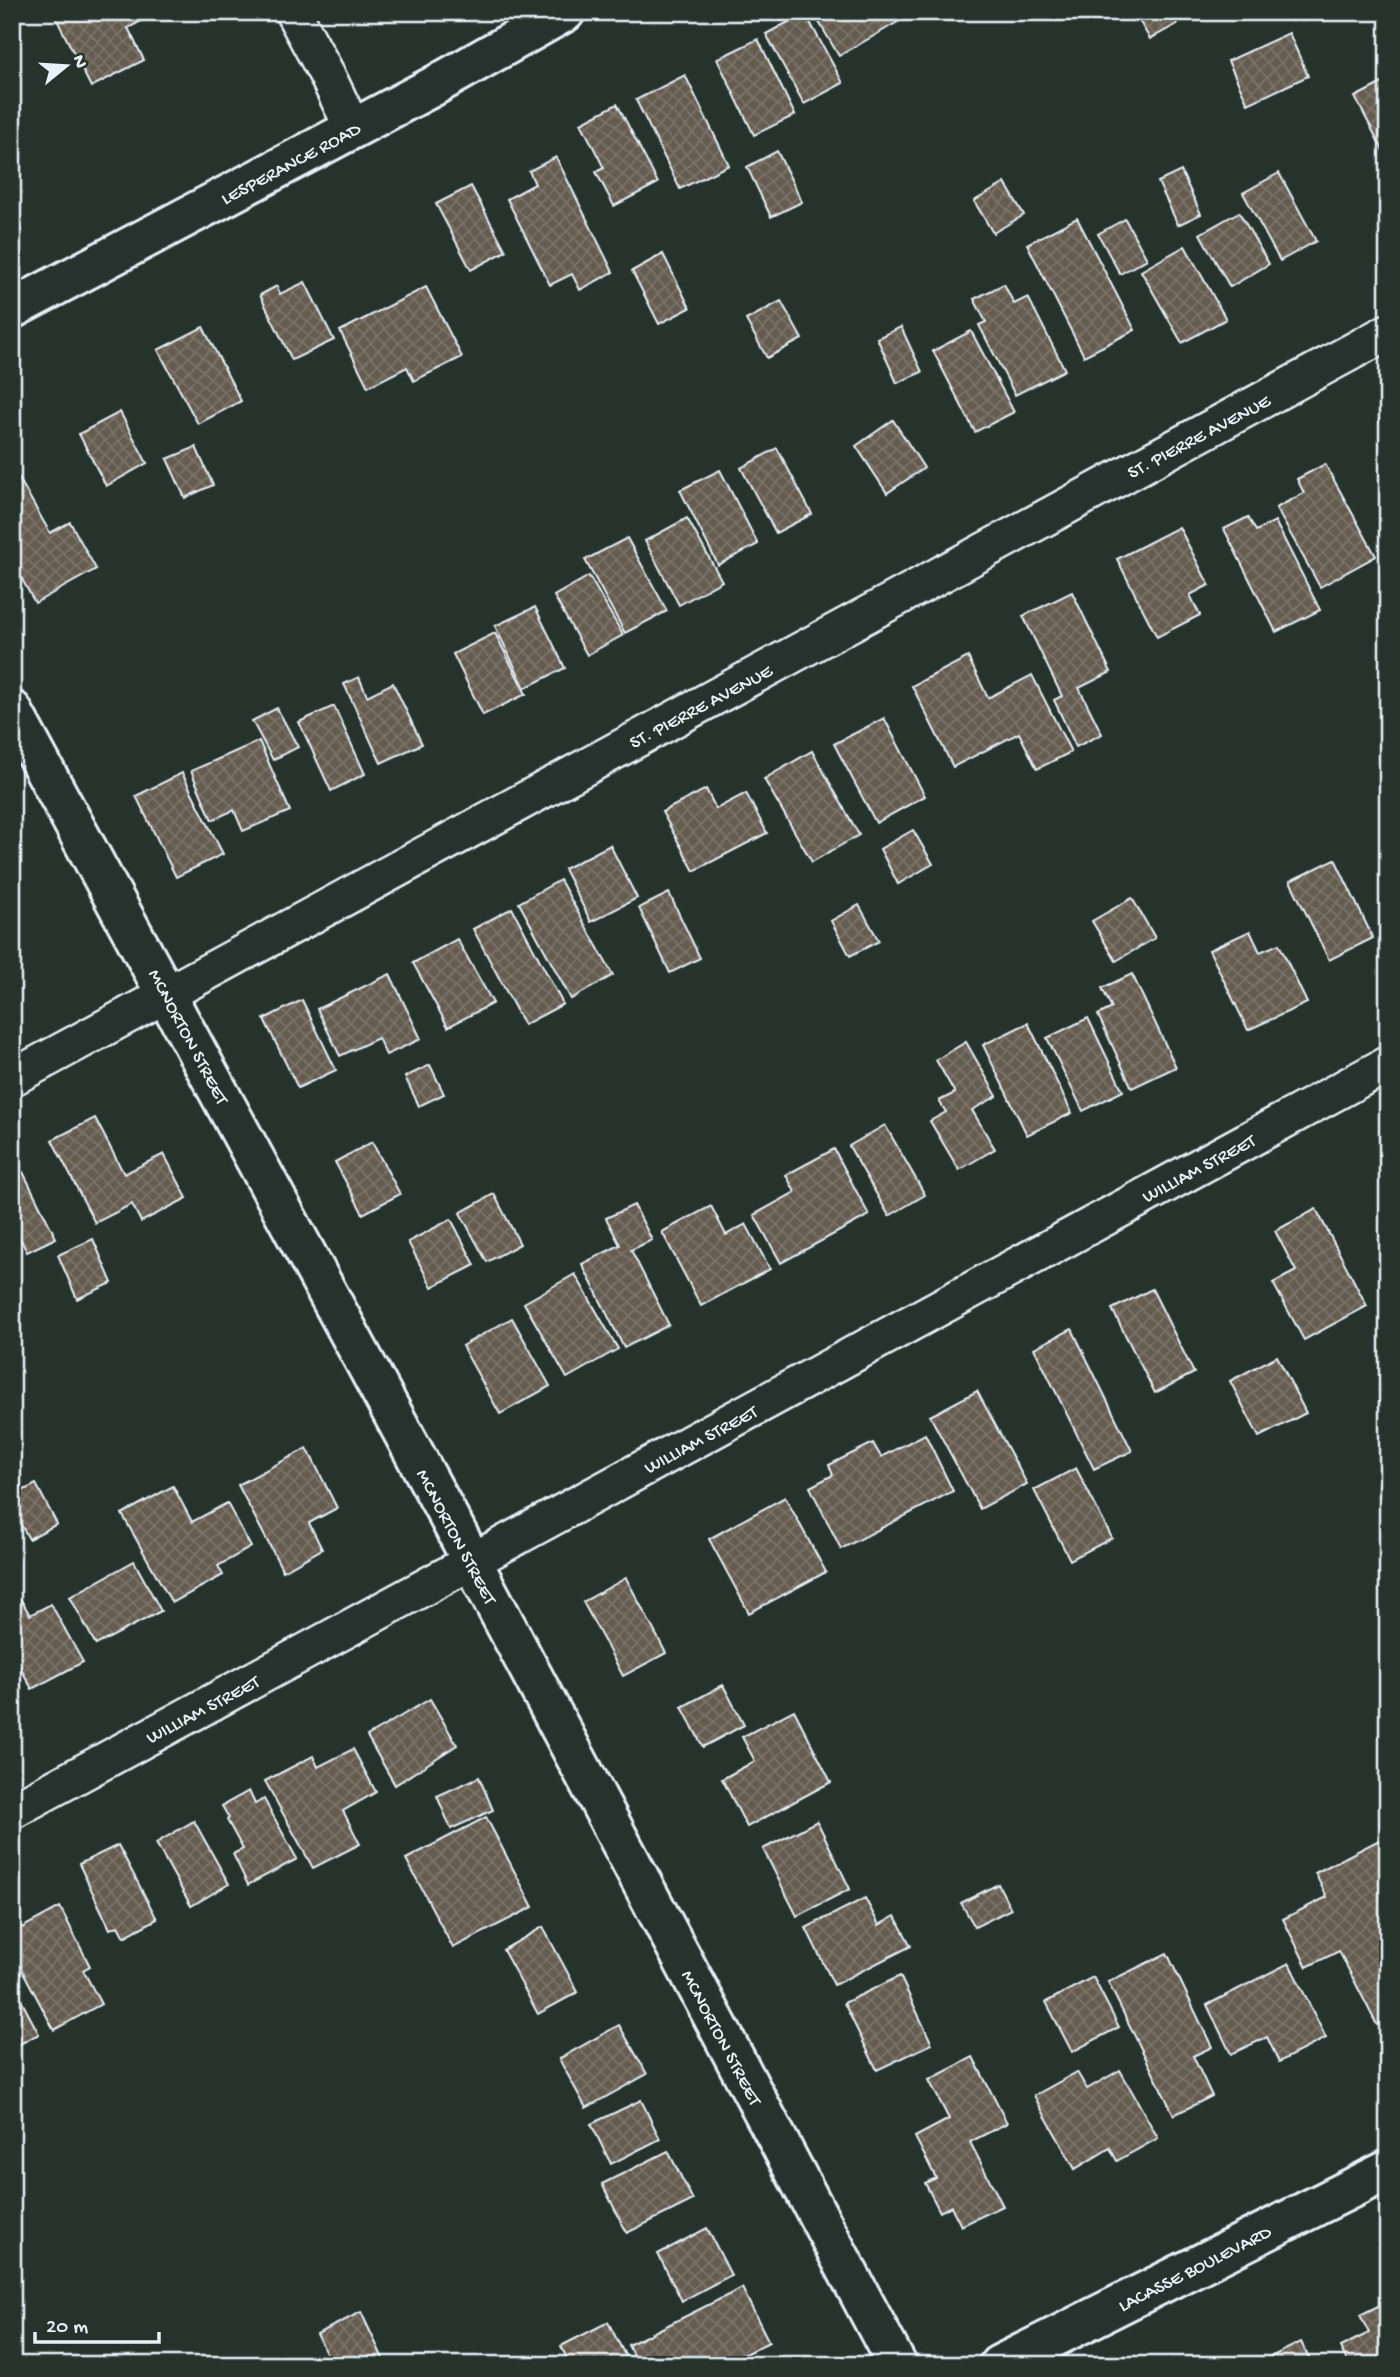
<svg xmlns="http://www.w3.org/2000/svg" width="1400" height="2377" font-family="'Gochi Hand',sans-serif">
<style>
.building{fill:url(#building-cross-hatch);stroke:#e8f1f8;stroke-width:2}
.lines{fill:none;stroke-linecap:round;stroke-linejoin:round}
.minor-casing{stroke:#e8f1f8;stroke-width:40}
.tertiary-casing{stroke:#e8f1f8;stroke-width:44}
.secondary-casing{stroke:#e8f1f8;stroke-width:44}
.minor{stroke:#26332d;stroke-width:35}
.tertiary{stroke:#26332d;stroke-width:38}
.secondary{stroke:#26332d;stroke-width:38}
.labels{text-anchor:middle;stroke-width:5;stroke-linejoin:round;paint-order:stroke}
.street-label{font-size:19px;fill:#e8f1f8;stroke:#26332d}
</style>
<defs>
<pattern id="building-cross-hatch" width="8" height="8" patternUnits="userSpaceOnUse" patternTransform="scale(1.75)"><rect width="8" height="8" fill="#655b50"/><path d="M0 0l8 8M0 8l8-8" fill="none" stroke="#7b736a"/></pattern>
</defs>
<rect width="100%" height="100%" fill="#26332d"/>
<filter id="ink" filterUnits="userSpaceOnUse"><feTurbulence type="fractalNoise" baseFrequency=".0143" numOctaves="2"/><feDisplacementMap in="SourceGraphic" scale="14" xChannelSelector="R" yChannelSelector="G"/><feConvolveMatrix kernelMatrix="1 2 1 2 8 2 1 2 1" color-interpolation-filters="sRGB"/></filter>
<g filter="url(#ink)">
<g class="building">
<polygon points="58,12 158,12 128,28 144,60 91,87 54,14"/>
<polygon points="813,12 899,12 903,19 839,56"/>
<polygon points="940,12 959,12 945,20"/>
<polygon points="1134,12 1171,12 1177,24 1150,39"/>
<polygon points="805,13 843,83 804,104 766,34"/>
<polygon points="1289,33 1308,76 1248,104 1228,61"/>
<polygon points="758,39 795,115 754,135 717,59"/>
<polygon points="685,75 729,165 680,189 636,100"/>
<polygon points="1388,80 1388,160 1355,97"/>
<polygon points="617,104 658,183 614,206 596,172 604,168 581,123"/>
<polygon points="777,151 802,202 771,217 747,167"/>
<polygon points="556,157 613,272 580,290 572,274 550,285 507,199 535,184 529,171"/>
<polygon points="1181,171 1201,214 1178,225 1158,182"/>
<polygon points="1279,173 1316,241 1280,261 1243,193"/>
<polygon points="1005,183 1024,215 993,233 974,201"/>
<polygon points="471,186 506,251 471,270 436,204"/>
<polygon points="1239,212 1269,264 1230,287 1200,234"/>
<polygon points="1077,218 1135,330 1084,356 1027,244"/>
<polygon points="1125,219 1147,259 1120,274 1098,234"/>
<polygon points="1185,246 1226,319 1182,343 1141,271"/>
<polygon points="663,254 690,308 659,324 632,271"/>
<polygon points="305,282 334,340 292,360 260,295 277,286 280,294"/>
<polygon points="1004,284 1014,304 1028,297 1065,370 1015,395 979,325 986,322 974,299"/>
<polygon points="426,287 462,357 414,381 407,367 368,387 340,331"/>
<polygon points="781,301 802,339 767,358 746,320"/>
<polygon points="203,327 241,401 198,424 158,350"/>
<polygon points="901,327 922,372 897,383 877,338"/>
<polygon points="971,331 1014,412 975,432 933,351"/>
<polygon points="120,412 147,463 106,486 79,434"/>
<polygon points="1388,416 1388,436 1379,420"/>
<polygon points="893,420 924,468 887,493 856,446"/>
<polygon points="196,447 213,485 185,498 167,459"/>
<polygon points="777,448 812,514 776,533 741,468"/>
<polygon points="1325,464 1376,556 1320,587 1276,508 1304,493 1297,479"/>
<polygon points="12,466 50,533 70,522 96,569 35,603 12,561"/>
<polygon points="720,470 758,544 718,565 680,490"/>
<polygon points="1248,517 1256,531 1275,521 1320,610 1276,632 1224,529"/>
<polygon points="687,518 722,581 679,605 645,541"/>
<polygon points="1179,527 1209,585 1190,595 1200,615 1157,637 1117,559"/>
<polygon points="627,538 667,611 625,633 585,560"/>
<polygon points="589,576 623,635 587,655 554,596"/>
<polygon points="1072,592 1111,672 1079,688 1102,734 1076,747 1054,700 1062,696 1023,616"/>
<polygon points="535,607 565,668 525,688 495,626"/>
<polygon points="495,633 526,694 483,715 453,654"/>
<polygon points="968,657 988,698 1032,675 1071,752 1037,769 1019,733 953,767 912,686"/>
<polygon points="359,677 367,696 393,683 422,744 381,763 344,684"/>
<polygon points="334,706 365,774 331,791 299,722"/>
<polygon points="277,708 298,747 273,760 252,721"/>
<polygon points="884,718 925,796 876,823 834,744"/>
<polygon points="259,741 290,811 243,831 234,810 212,820 191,771"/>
<polygon points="812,751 859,835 812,862 764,779"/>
<polygon points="182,773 223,854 176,877 136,796"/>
<polygon points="706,789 716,809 746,793 767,833 694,871 662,812"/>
<polygon points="913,830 933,864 898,884 880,849"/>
<polygon points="610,845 637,898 591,922 564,869"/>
<polygon points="1335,859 1373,938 1329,960 1290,881"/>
<polygon points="560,880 613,975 571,999 519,903"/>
<polygon points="669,893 700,958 670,973 639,908"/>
<polygon points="1132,898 1155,938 1116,961 1092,921"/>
<polygon points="859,905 879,941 850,956 831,921"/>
<polygon points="512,908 563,1004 524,1025 473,929"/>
<polygon points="1250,931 1260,952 1279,944 1307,1003 1248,1030 1209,950"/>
<polygon points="457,939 493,1003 448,1027 413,963"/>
<polygon points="390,974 421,1039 386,1055 378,1038 340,1056 317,1009"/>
<polygon points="1132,974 1176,1067 1132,1088 1098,1015 1112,1008 1102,988"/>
<polygon points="302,1000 336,1070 298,1088 264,1019"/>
<polygon points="1088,1018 1123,1091 1083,1111 1047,1038"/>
<polygon points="1028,1023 1072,1113 1027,1135 983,1045"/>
<polygon points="966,1042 997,1096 972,1110 995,1149 959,1170 930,1121 946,1112 939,1101 955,1093 936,1060"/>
<polygon points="430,1065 444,1094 419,1106 405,1077"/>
<polygon points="95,1118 124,1174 164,1154 187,1198 141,1222 132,1204 95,1223 52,1140"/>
<polygon points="885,1125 925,1195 889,1216 849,1146"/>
<polygon points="372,1142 400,1194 363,1214 335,1162"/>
<polygon points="834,1149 869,1215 781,1263 754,1215 795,1192 786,1175"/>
<polygon points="23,1172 56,1238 27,1252 12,1223 12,1178"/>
<polygon points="494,1194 520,1244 487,1262 460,1213"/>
<polygon points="634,1205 652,1240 631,1250 669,1325 624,1348 582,1264 620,1245 606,1218"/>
<polygon points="711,1206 726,1235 746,1224 770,1269 701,1306 662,1232"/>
<polygon points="1316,1209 1367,1306 1304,1340 1273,1283 1296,1271 1275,1231"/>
<polygon points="451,1219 475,1265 432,1287 408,1242"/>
<polygon points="93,1239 112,1283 77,1299 58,1255"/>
<polygon points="575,1274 618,1349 567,1378 524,1303"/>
<polygon points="1152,1289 1194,1373 1155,1393 1112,1309"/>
<polygon points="512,1318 550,1386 500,1414 462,1346"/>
<polygon points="1072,1329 1132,1451 1094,1469 1034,1348"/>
<polygon points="1277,1356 1306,1413 1259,1437 1230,1381"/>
<polygon points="977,1391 1027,1484 980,1509 930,1416"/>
<polygon points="925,1434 953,1491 841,1549 810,1487 833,1475 829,1465 873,1443 881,1457"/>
<polygon points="307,1448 337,1508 309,1523 322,1549 283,1571 238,1485"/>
<polygon points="1076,1468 1112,1538 1070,1560 1034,1490"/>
<polygon points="36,1484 57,1524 29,1539 12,1509 12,1496"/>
<polygon points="173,1486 192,1522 227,1503 251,1547 218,1566 223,1575 172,1603 122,1514"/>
<polygon points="785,1497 826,1572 749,1613 709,1539"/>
<polygon points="134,1561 161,1611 96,1645 70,1597"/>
<polygon points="626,1578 666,1653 623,1676 583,1602"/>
<polygon points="21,1600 30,1615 51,1604 83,1662 32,1689 12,1652 12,1604"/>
<polygon points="723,1685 744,1725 703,1747 682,1707"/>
<polygon points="430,1699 457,1745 395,1785 367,1736"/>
<polygon points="794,1710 831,1782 747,1827 722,1779 755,1761 742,1737"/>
<polygon points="353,1749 376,1792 343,1811 360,1844 313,1868 265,1781 313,1756 318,1767"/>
<polygon points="479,1777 493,1810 451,1829 437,1796"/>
<polygon points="249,1791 255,1804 264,1799 297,1859 248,1885 233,1854 243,1849 227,1820 229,1818 222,1806"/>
<polygon points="486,1817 533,1907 453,1948 406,1859"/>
<polygon points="194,1821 229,1884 191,1906 156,1843"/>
<polygon points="817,1821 850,1889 797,1916 763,1849"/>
<polygon points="1379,1840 1388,1857 1388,2020 1377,2025 1339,1951 1307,1967 1283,1919 1327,1897 1315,1873"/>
<polygon points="118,1845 157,1919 124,1937 118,1926 110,1929 79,1864"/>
<polygon points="998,1884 1011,1909 975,1927 961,1903"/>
<polygon points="865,1898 879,1925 895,1916 911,1946 834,1985 806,1928"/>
<polygon points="60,1907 90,1966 83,1970 101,2004 54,2030 12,1951 12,1933"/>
<polygon points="543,1927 578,1992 538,2014 503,1950"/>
<polygon points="1167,1953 1212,2047 1193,2056 1212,2096 1174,2115 1108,1982"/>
<polygon points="1289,1963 1326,2038 1279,2062 1267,2037 1231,2054 1207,2005"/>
<polygon points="900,1976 932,2044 877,2070 844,2003"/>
<polygon points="1093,1977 1119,2027 1072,2052 1046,2002"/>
<polygon points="12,1983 39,2034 12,2048"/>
<polygon points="619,2025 647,2074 586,2108 559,2059"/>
<polygon points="973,2057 1007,2123 970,2142 1003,2206 961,2226 951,2206 940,2212 925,2183 936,2178 915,2137 949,2119 929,2080"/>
<polygon points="1120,2070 1158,2138 1117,2161 1110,2148 1075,2169 1034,2096 1077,2072 1087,2089"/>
<polygon points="641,2100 660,2139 611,2164 591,2124"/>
<polygon points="668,2151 693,2200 627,2233 602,2184"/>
<polygon points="707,2228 731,2275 682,2301 658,2254"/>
<polygon points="742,2288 769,2342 723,2365 638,2365 628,2345"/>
<polygon points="1388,2301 1388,2365 1349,2365 1340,2347 1369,2333 1360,2315"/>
<polygon points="361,2312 386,2365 332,2365 317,2334"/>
<polygon points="608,2322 630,2365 570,2365 561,2346"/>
<polygon points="1301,2342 1312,2365 1254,2365"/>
</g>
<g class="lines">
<defs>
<g id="minor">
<polyline points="293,12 326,73 353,129"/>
<polyline points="12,1078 1388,332"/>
<polyline points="12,1811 1388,1064"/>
</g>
<g id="tertiary">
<polyline points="12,710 447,1514 897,2365"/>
<polyline points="999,2365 1388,2170"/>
</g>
<polyline id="secondary" points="12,309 432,87 565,12"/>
</defs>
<use href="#minor" class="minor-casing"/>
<use href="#tertiary" class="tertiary-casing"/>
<use href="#secondary" class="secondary-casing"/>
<use href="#minor" class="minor"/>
<use href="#tertiary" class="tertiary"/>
<use href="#secondary" class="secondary"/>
</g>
</g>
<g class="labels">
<g class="street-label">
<text transform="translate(290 162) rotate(-28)" y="7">LESPERANCE ROAD</text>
<text transform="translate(1198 435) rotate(-28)" y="7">ST. PIERRE AVENUE</text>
<text transform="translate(700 705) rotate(-28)" y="7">ST. PIERRE AVENUE</text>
<text transform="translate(190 1036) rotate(62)" y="7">MCNORTON STREET</text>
<text transform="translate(1198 1167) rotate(-28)" y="7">WILLIAM STREET</text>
<text transform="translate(700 1438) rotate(-28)" y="7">WILLIAM STREET</text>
<text transform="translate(458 1536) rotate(62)" y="7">MCNORTON STREET</text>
<text transform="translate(202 1708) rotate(-28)" y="7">WILLIAM STREET</text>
<text transform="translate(723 2037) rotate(62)" y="7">MCNORTON STREET</text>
<text transform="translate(1194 2267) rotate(-27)" y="7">LACASSE BOULEVARD</text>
</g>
</g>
<rect width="1400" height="2377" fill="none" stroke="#26332d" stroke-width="42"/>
<rect x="21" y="21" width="1358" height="2335" fill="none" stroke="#e8f1f8" stroke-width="2.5" filter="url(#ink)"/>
<g transform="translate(66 66) rotate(72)" stroke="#26332d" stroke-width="5" paint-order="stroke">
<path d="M0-5L12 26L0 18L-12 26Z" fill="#e8f1f8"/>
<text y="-10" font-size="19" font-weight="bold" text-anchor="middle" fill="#e8f1f8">N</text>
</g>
<path d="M35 2332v10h124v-10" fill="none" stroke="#e8f1f8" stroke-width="3.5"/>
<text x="46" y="2332" font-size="21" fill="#e8f1f8" stroke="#26332d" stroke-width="5" paint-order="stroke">20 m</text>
</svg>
